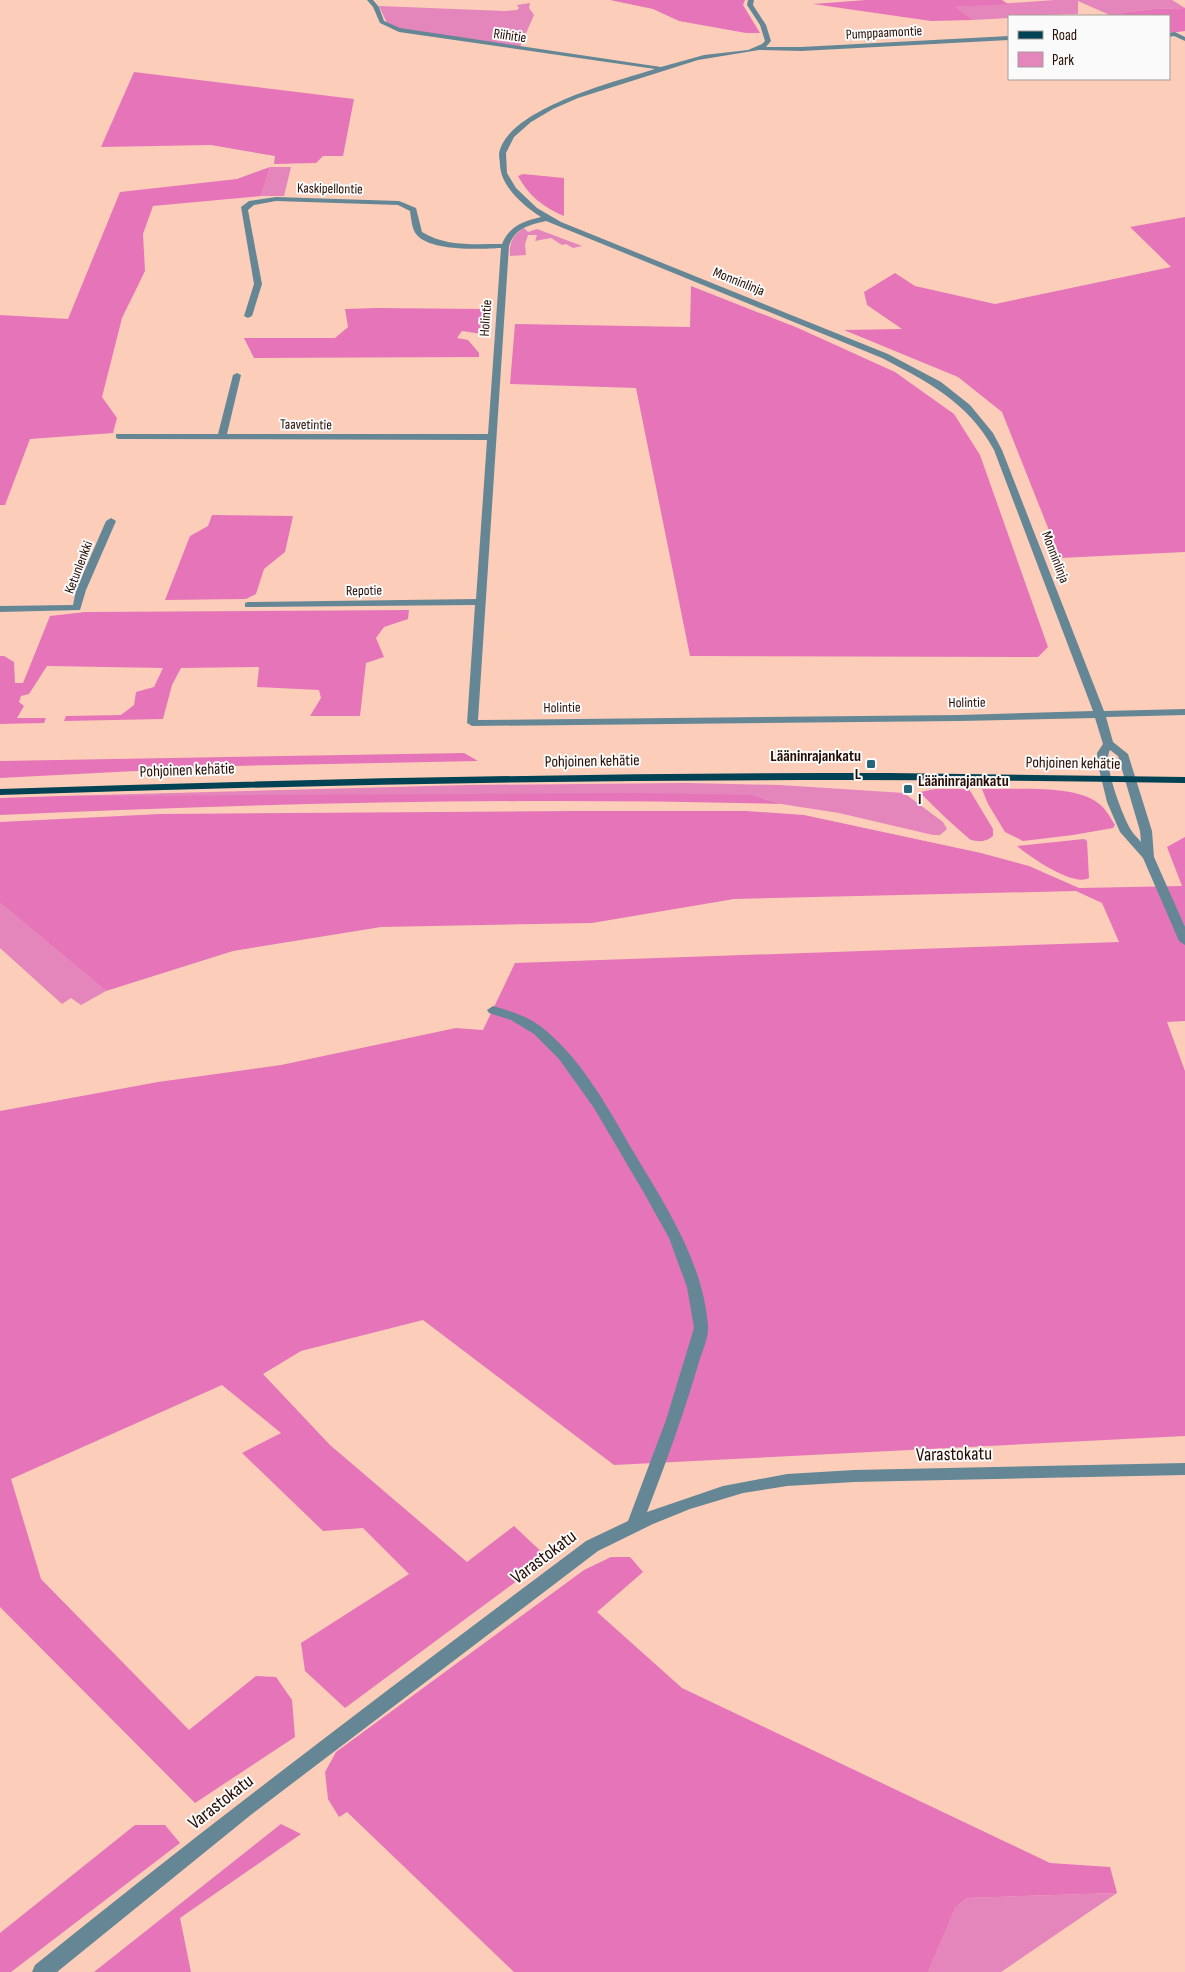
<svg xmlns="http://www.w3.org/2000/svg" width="1185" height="1972" font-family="'Sofia Sans Condensed',sans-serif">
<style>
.green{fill:#e485bc}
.forest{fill:#e575b8}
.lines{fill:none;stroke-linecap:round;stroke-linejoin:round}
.minor{fill:#658795;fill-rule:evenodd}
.major{fill:#014255;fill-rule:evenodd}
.poi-dot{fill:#27657b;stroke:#fafafa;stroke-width:2}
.labels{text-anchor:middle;stroke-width:4;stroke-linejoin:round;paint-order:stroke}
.far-street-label{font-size:14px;fill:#260c02;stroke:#fafafa}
.poi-label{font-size:16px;font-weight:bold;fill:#260c02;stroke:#fafafa;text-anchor:end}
.street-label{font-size:16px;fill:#260c02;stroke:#fafafa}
.near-street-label{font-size:19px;fill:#260c02;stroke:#fafafa}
</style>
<rect width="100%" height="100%" fill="#fcceba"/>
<g class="green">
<polygon points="1055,0 1172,0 1185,8 1155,9 1120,13 1129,16 1112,16 1078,1 1078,14 1009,16 1009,18 973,20 954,7"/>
<polygon points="530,3 529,8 534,15 520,47 404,30 387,23 379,6 505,11 517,10 519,8 517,5"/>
<polygon points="270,167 291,167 284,196 261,196"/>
<path d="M524,228L528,232L537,229L582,246L573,248L566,244L562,245L551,238L535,241L537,235H528L525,244L526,255L510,256C509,242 513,235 524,228Z"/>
<polygon points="687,783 780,785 904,793 943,822 947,829 940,835 933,835 839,813 781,804 753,795 60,796 468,785"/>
<polygon points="0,903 106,991 81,1005 71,998 62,1004 0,948"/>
<polygon points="1117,1893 1001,1972 928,1972 956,1907 967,1898"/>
</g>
<g class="forest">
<polygon points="610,0 745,0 743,5 760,33 746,33 679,21 653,9"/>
<polygon points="866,0 1002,0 1008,4 955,7 973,20 931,21 813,4"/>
<polygon points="1185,8 1185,31 1170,33 1169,16 1129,16 1119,13 1155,9"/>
<polygon points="134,72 354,99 343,156 323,156 316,163 274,164 275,156 211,145 101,147"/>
<polygon points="270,167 261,196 153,206 143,234 145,271 122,318 102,397 117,418 113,433 30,439 5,505 0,505 0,315 68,319 120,192 237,179"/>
<path d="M523,174L564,178V216C544,208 528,195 518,176Z"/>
<polygon points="1185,217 1185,552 1060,558 1002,412 958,377 844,330 902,329 867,305 864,292 895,273 915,286 995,304 1171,267 1130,227"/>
<polygon points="691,286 798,328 895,372 954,414 980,455 1048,647 1038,657 690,656 636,388 510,384 515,324 690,327"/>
<polygon points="377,308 484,309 482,334 462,331 457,338 468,340 479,353 479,357 254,358 244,338 335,338 348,327 345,309"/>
<polygon points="212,515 293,516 285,552 264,569 256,594 246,599 165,600 190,536 208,526"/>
<polygon points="409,610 408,619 384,627 376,638 384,657 366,663 360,716 310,716 321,698 319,690 257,687 259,667 181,668 172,685 163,719 64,721 66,716 121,715 134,705 136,692 154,687 163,668 47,666 29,694 21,696 19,702 24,706 17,718 46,718 44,723 0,724 0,656 4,656 14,662 15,683 23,683 50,616 85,612"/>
<polygon points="464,753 478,761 233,766 0,778 0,761"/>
<path d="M935,789H969L993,829V836C986,842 979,842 971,840C967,838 923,797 920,792Z"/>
<path d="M982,789C1013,790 1074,784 1098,803C1106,809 1110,817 1115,825L1113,828L1073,835L1023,841L1005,832L988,804Z"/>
<path d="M631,793L753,795L781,804C521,797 260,803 0,815V798L60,796Z"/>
<polygon points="574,811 746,811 804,815 981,853 1029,866 1079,888 1182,886 1167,847 1185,837 1185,1021 1167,1022 1185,1071 1185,1436 614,1465 423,1320 301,1351 263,1374 330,1445 467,1562 514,1526 548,1558 345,1708 305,1671 301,1643 409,1574 363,1528 323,1531 242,1453 281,1433 222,1385 11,1479 41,1579 189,1730 256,1676 276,1677 292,1700 295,1737 195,1803 0,1607 0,1111 158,1082 281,1065 456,1028 483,1030 515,963 1119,942 1102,903 1076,891 734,899 592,923 381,927 233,951 106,991 0,903 0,822 160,814"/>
<path d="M1084,839L1087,841L1089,878C1073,887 1030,857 1017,846Z"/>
<polygon points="611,1557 630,1557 643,1572 597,1612 682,1688 1050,1863 1110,1867 1117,1893 967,1898 956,1907 928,1972 514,1972 347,1812 339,1817 328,1799 325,1772 336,1752 584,1570"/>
<polygon points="281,1824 301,1834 180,1918 191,1972 94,1972"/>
<polygon points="135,1825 165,1825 180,1843 11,1972 0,1972 0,1933"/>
</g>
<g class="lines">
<g class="minor">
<path d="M367,0H373L379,7L384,21L400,28L661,67L704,55L748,50L762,44L765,41L760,25L747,5L748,0H754L753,5L766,25L771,41L766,47H801L1009,36V40L801,51L759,50L698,60L578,98L553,109L531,122L514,137L506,153L507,173L516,188L537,208L561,222L888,354L941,382L970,405L993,433L1002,450L1104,711L1185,709V715L1106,717L1113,742L1128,754L1152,831L1154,857L1185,927V945L1179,941L1143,858L1120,832L1107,802L1098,765L1097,753L1103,744L1095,718L959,721L472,726L467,723L475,605L245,607V603L248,602L476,599L487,440L119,439L116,438V434H218L233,375L237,373L241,375L227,434H488L501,248C481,249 430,252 416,234C412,229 411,218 410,211L398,205L276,201L254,205L248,210L262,284L252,316L248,318L244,316L254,284L241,207L249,201L276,197L399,201L416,208L422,232C446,247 475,244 502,244C509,226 524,221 541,217C524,206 502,188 500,166C500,162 499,157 499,154C506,109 617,81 655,69L399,32L380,23L373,7ZM546,221L882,358C928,382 968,402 994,450L1093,711L959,715L478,720L509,246C515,228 529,225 546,221ZM1110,750L1118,756L1140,831L1141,842C1138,838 1133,834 1131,830C1123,817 1102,763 1110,750Z"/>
<polygon points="1169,33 1175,32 1185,37 1185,41 1174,36 1169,37"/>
<polygon points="111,518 116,521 86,590 80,610 0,612 0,606 73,605 76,590 106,521"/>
<path d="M493,1006C511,1011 530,1017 544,1029C583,1061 608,1108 633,1151C665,1205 703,1261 708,1326C709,1337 702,1352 699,1362C684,1413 666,1463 647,1512L723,1486L787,1474L854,1470L1185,1463V1475L854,1482L787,1486L743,1493L690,1509L653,1524L598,1551L252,1814L57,1972H32L35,1965C215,1819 401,1680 586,1541L628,1521L666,1420L694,1328L687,1287L669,1238L644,1193L594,1108L559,1059L534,1034L511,1020L489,1013L487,1010Z"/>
</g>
<path class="major" d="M889,773L1185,777V783C790,776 395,782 0,795V789C296,779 592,773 889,773Z"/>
</g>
<g class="poi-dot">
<rect x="866" y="759" width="10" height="10" rx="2.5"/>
<rect x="903" y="784" width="10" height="10" rx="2.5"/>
</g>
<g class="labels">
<g class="far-street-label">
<text transform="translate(884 32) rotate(-3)" y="5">Pumppaamontie</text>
<text transform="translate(510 35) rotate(8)" y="5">Riihitie</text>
<text transform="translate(330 188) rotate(1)" y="5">Kaskipellontie</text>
<text transform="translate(739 281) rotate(22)" y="5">Monninlinja</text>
<text transform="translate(485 318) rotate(-86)" y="5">Holintie</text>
<text transform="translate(306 424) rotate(1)" y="5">Taavetintie</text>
<text transform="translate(1056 557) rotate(69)" y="5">Monninlinja</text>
<text transform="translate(78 567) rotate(-69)" y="5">Ketunlenkki</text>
<text transform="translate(364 590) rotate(-1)" y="5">Repotie</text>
<text transform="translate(967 702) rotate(-1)" y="5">Holintie</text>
<text transform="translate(562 707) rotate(-1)" y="5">Holintie</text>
</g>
<g class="poi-label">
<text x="861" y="761">Lääninrajankatu<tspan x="861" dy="18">L</tspan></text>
<text x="918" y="786" text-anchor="start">Lääninrajankatu<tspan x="918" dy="18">I</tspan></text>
</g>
<g class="street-label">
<text transform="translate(592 760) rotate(-1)" y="6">Pohjoinen kehätie</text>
<text transform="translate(1073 762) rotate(1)" y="6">Pohjoinen kehätie</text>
<text transform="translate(187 769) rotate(-2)" y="6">Pohjoinen kehätie</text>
</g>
<g class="near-street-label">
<text transform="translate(954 1453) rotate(-1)" y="7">Varastokatu</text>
<text transform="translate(543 1556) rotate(-37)" y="7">Varastokatu</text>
<text transform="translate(220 1801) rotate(-38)" y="7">Varastokatu</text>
</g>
</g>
<rect x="1008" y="15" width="162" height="65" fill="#fafafa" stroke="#a59b97"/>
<rect x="1018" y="31" width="25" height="8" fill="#014255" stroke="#a59b97"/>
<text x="1052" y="40" font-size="15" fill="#260c02">Road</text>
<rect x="1018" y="52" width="25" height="15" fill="#e485bc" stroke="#a59b97"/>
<text x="1052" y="65" font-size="15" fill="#260c02">Park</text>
</svg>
